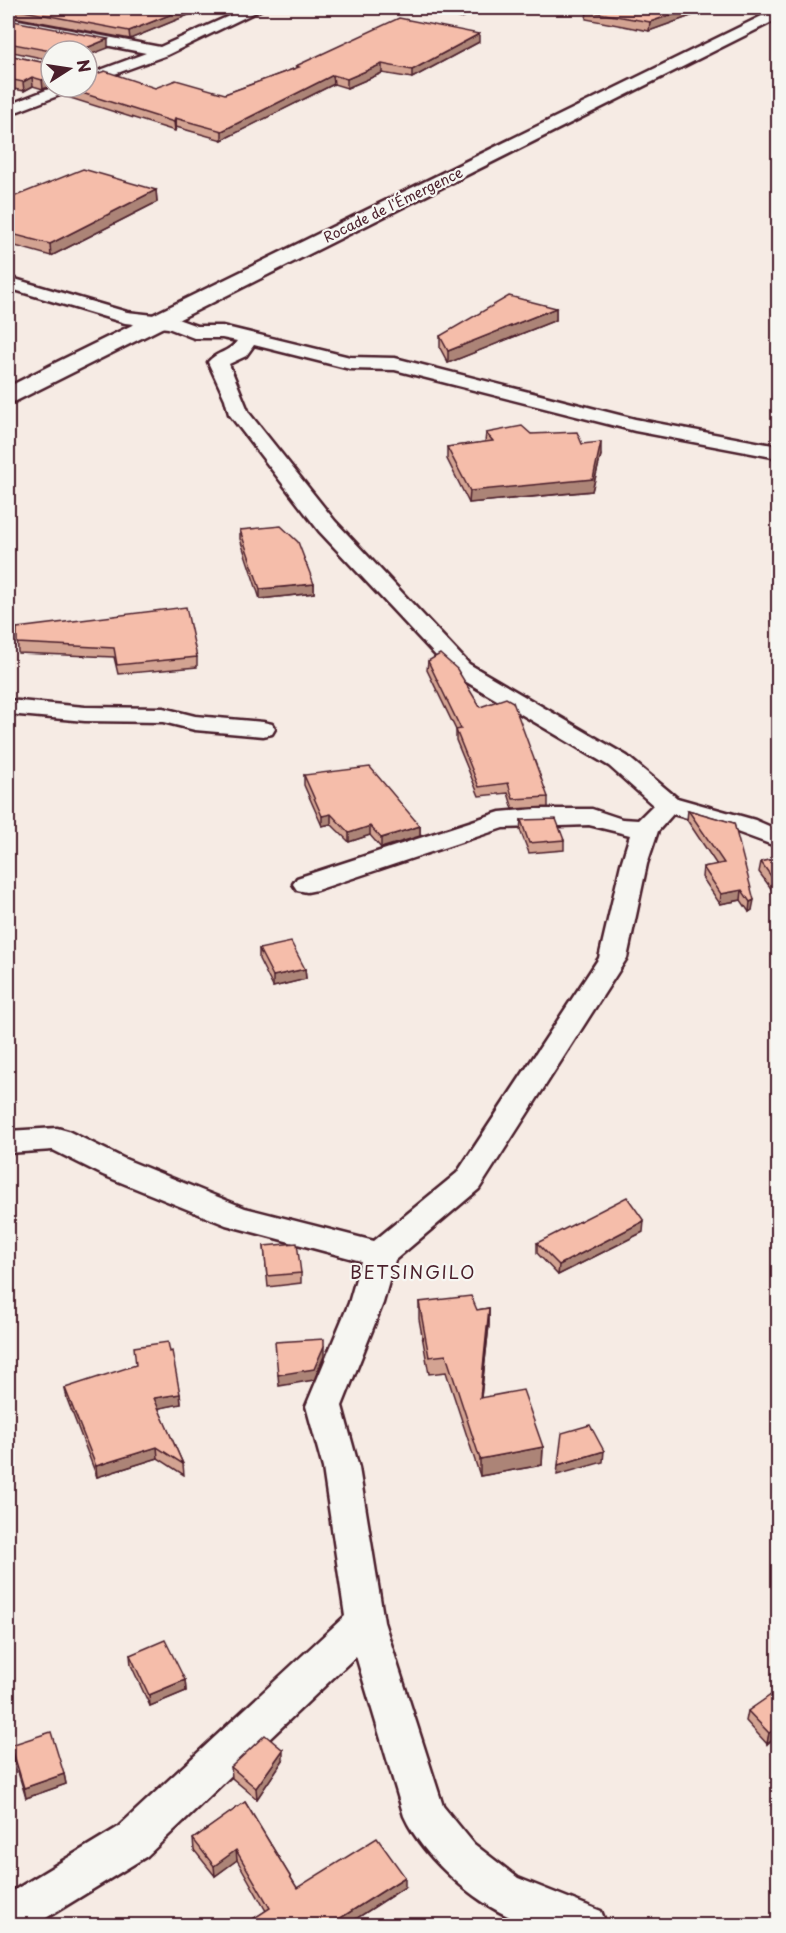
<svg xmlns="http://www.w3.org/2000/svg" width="786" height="1933" font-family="'Playpen Sans',sans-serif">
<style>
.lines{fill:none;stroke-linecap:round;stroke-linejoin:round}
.minor-casing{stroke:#4a1f2b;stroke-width:5}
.tertiary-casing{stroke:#4a1f2b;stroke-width:5}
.minor{fill:#f6f6f2;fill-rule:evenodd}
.tertiary{fill:#f6f6f2;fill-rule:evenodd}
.wall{fill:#d3a392;stroke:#4a1f2b;stroke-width:1.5}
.shaded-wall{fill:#ac8477;stroke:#4a1f2b;stroke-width:1.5}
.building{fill:#f5bdaa;stroke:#4a1f2b;stroke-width:1.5}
.labels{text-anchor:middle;stroke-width:4.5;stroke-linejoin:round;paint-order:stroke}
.far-street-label{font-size:14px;fill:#4a1f2b;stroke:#f6f6f2}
.quarter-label{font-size:18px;letter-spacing:1.5px;fill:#4a1f2b;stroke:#f6f6f2}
</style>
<rect width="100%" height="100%" fill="#f6ebe4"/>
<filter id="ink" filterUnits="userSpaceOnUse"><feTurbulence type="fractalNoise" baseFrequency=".0167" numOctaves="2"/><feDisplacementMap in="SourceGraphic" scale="12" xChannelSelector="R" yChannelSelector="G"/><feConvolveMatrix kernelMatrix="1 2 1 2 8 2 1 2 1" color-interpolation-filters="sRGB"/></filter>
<g filter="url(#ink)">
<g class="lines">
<defs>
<g id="minor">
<polygon points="247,8 264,8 167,55 87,84 87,75 146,53 8,26 8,18 160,47"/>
<polygon points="54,87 75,87 73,90 8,115 8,105"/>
<path d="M8,277L127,312L172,317L197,326H222L350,357L395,358L635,419L778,446V458L635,431L395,370L350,369L254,345L246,356L229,364L249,413L335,521L469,664L627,756L677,798L755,820L778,830V847L737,832L673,814L658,831L647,864L627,958L479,1189L395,1260L383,1303L342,1406L359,1468L384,1622L443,1806L474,1844L518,1878L601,1911L607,1926C587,1926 553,1929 534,1925C486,1915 424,1860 404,1816L356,1656L147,1856L33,1926H8V1894L117,1828L345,1616L323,1468L306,1406L349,1303L361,1261L226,1225L103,1175L53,1150L8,1153V1131L57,1128L68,1131L125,1159L245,1208L374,1241L457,1173L599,958L621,864L630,835L589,825L503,828L317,890L307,892L297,890L293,884L297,878L500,812L536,809H592L622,819L638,820L653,805L609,766L453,674L319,531L229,414L225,399L208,362C216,352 230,352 237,341L222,338H194L168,328L125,323L8,288Z"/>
<polygon points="8,700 85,707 163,708 195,716 263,722 272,724 275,729 272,734 263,736 195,730 163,722 85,721 8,714"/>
</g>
<polygon id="tertiary" points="778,8 778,19 16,401 8,403 8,387 57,362"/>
</defs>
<use href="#minor" class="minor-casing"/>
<use href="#tertiary" class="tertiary-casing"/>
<use href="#minor" class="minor"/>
<use href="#tertiary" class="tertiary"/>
</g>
<g class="wall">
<polygon points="8,8 203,9 130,39 8,16"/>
<polygon points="405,8 484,8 461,18 405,9"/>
<polygon points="713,8 649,31 586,19 587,11"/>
<polygon points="8,20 108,48 51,51 51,60 8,51"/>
<polygon points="479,42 412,78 382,73 347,88 334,84 222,140 176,127 175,131 64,96 63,87 155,88 225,94 296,68 296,66"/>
<polygon points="8,55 50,64 43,89 33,86 24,91 8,88"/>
<polygon points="156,190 157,202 51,256 8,244 8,199"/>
<polygon points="556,308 556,320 448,363 440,348 440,336"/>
<polygon points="486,433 531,434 582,444 601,455 592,491 469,503 447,459 447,447 485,442"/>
<polygon points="240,530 314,584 314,593 260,599 240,539"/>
<polygon points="17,628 197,657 197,667 118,674 114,657 18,653"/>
<polygon points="428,661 480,707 548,797 548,807 513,809 508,793 479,796 456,740 456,730 427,670"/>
<polygon points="304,775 420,826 420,836 381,848 370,835 349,842 331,824 322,826 304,785"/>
<polygon points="688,810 734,823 752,910 749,912 741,900 720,904 702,877 703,867 717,865 687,820"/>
<polygon points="521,820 564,840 564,850 529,853 520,830"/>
<polygon points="778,858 778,898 759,872 761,862"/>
<polygon points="259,949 305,969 306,979 273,987 259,959"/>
<polygon points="643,1232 558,1275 537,1253 537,1243"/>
<polygon points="264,1246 301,1273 301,1283 268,1287"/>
<polygon points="419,1302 477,1310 489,1308 489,1325 481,1397 543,1447 542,1465 480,1476 446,1372 429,1374 419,1319"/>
<polygon points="65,1388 180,1394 181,1404 158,1408 183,1464 184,1475 158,1458 97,1477 67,1399"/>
<polygon points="130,1655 185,1680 186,1691 150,1706 131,1665"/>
<polygon points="778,1691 767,1744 746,1721 748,1711"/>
<polygon points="11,1745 64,1774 66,1784 26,1798 13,1756"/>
<polygon points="283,1760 257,1799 232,1778 231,1767"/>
<polygon points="245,1802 297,1888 405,1887 345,1926 242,1926 266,1911 237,1860 215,1876 194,1850 193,1839"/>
</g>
<g class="shaded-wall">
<polygon points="187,8 203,8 203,9 130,39 129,31"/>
<polygon points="470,8 484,8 461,18 461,12"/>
<polygon points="690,8 713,8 649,31 650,22"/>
<polygon points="479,34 479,42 412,78 412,70"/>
<polygon points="108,39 108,48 87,56 87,51 79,51"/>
<polygon points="382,64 382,73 347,88 347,79"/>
<polygon points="333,75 334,84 222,140 222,131"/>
<polygon points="32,77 33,86 24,91 23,82"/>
<polygon points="51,77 51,86 43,89 42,80"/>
<polygon points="175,118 176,127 175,131 174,122"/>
<polygon points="156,190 157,202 51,256 50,244"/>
<polygon points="556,308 556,320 448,363 448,351"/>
<polygon points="601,442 601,455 592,491 469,503 470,491"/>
<polygon points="314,584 314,593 260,599 260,589"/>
<polygon points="331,814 331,824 322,826 322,816"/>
<polygon points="370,826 370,835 349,842 349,833"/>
<polygon points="420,826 420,836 381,848 381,838"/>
<polygon points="742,890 741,900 720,904 721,894"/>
<polygon points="754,900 752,910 749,912 750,902"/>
<polygon points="305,969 306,979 273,987 273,976"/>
<polygon points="644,1221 643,1232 558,1275 559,1265"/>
<polygon points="489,1308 489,1325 479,1415 480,1398"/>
<polygon points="324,1346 324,1356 314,1380 279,1386 278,1375"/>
<polygon points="180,1394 181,1404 155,1409 154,1398"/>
<polygon points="157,1447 158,1458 97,1477 96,1466"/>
<polygon points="543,1447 542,1465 480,1476 480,1459"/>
<polygon points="604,1451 603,1462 557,1475 558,1465"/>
<polygon points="185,1680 186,1691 150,1706 149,1695"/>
<polygon points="778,1727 778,1736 767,1744 769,1733"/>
<polygon points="283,1750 283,1760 257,1799 256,1788"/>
<polygon points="64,1774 66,1784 26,1798 24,1788"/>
<polygon points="236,1850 237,1860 215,1876 214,1866"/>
<polygon points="405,1877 405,1887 345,1926 328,1926"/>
</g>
<g class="building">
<polygon points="8,8 187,8 129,31"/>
<polygon points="436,8 470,8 461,12"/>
<polygon points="593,8 690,8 650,22 587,11"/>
<polygon points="399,18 479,34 412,70 382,64 347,79 333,75 222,131 175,118 174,122 63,87 87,87 87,77 105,71 155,88 176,80 225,94 299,67 296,66"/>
<polygon points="8,20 108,39 79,51 51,51 51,53 51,51 8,43"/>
<polygon points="8,55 50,64 51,63 51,77 42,80 32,77 23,82 8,79"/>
<polygon points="83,169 156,190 50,244 8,233 8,199"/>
<polygon points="509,296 556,308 448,351 440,336"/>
<polygon points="522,426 531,434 577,432 582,444 601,442 593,479 470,491 447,447 493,441 486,433"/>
<polygon points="281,526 298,542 314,584 260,589 240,530"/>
<polygon points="186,607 197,657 117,665 114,648 17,643 17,628"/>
<polygon points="440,654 457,669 480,707 506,698 513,702 548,797 513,799 508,783 479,787 456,730 461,729 428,661"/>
<polygon points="370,767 420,826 381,838 370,826 349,833 331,814 322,816 304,775"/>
<polygon points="688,810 734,823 754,900 750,902 742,890 721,894 703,867 724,863"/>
<polygon points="556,819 564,840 529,843 521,820"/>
<polygon points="778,858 778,886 761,862"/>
<polygon points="291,942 305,969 273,976 259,949"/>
<polygon points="627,1197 644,1221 559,1265 537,1243"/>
<polygon points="297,1243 301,1273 267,1276 264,1246"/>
<polygon points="471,1296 477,1310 489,1308 480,1398 523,1390 543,1447 480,1459 446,1355 429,1357 419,1302"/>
<polygon points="324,1339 324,1346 314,1369 278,1375 275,1342"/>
<polygon points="168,1342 170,1352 172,1351 180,1394 154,1398 183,1464 157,1447 96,1466 65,1388 136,1365 134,1347"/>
<polygon points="590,1425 604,1451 558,1465 562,1433"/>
<polygon points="165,1640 185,1680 149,1695 130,1655"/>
<polygon points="778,1690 778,1727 769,1733 748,1711"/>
<polygon points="51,1732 64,1774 24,1788 11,1745"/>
<polygon points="265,1735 283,1750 256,1788 231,1767"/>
<polygon points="245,1802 297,1888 377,1838 405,1877 328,1926 242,1926 270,1908 236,1850 214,1866 193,1839"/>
</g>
</g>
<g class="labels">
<g class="far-street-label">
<text transform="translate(393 205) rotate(-26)" y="5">Rocade de l'Émergence</text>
</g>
<g class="quarter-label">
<text x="413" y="1279">BETSINGILO</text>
</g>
</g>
<rect width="786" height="1933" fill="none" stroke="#f6f6f2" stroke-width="30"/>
<rect x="15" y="15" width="756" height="1903" fill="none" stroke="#4a1f2b" stroke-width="2" filter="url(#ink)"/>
<g transform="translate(69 69) rotate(78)"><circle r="28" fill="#f6f6f2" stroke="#b1a0a2" stroke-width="1.5"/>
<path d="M0-4.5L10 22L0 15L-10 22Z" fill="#4a1f2b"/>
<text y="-9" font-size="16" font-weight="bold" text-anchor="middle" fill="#4a1f2b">N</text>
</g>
</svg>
